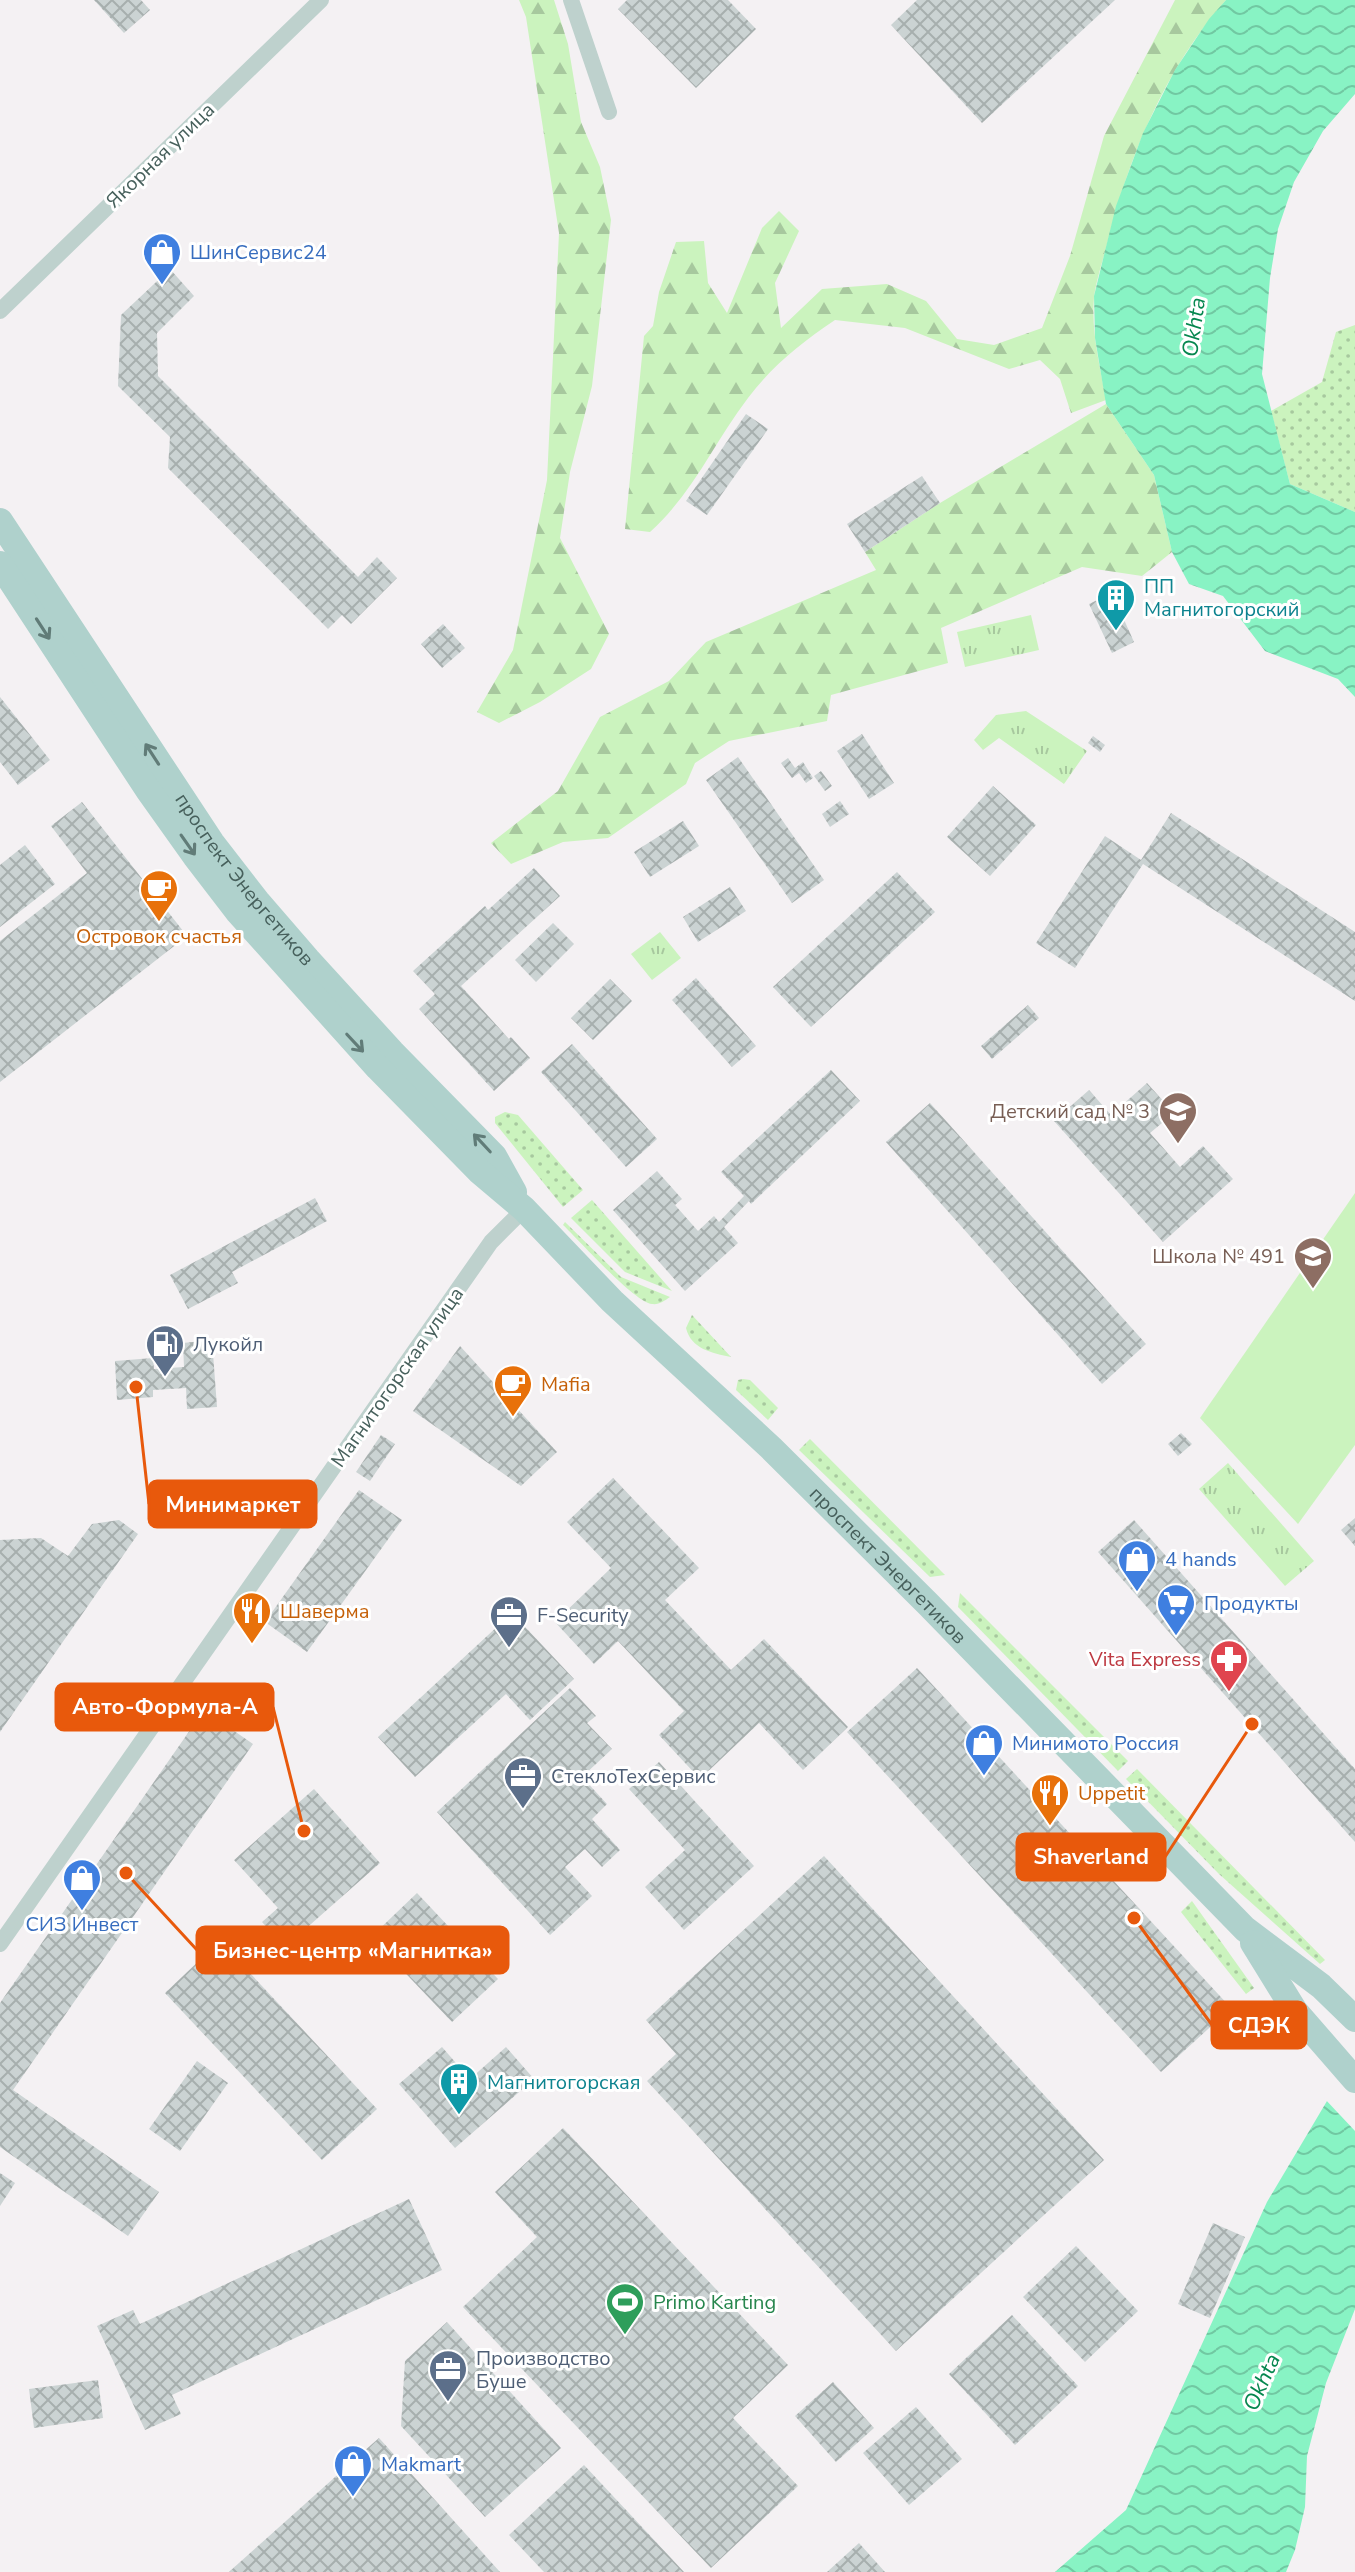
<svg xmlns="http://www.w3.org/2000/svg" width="1355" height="2572" font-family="'Nunito Sans',sans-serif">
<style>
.grass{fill:url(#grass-dots)}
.forest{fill:url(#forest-firs)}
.park{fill:url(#park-tufts)}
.pitch{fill:#cbf3be}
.water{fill:url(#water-waves)}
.pier{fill:#f4f1f3}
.building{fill:url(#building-cross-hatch)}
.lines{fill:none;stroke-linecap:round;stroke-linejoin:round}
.minor{stroke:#bed1cd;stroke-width:16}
.primary{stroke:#afd1cc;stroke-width:26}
.oneway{stroke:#617c78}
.labels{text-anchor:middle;stroke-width:6;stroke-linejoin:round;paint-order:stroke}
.street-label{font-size:20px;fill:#47605c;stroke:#fff}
.shop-label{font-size:20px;fill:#366cbe;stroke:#fff;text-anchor:start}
.culture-label{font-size:20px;fill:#0d838f;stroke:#fff;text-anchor:start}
.food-label{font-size:20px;fill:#c56008;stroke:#fff;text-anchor:start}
.education-label{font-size:20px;fill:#785e54;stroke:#fff;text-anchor:end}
.service-label{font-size:20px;fill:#4e5e75;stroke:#fff;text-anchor:start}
.health-label{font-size:20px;fill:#be3a42;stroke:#fff;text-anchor:end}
.leisure-label{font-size:20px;fill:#27864d;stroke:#fff;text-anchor:start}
.water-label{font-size:22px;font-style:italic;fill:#06874f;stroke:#fff}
.leader{fill:none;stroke:#e8590c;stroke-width:3}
.callout-dot{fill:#e8590c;stroke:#fff;stroke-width:3}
.callout{fill:#e8590c;stroke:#e8590c;stroke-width:3}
.callout-label{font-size:22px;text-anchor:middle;font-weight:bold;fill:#fff}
</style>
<defs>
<pattern id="grass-dots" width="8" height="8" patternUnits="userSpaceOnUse" patternTransform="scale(2)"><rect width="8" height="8" fill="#cbf3be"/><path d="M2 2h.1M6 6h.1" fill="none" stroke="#a7c89e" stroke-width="1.8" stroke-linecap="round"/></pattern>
<pattern id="forest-firs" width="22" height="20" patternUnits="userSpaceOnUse" patternTransform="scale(2)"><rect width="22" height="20" fill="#cbf3be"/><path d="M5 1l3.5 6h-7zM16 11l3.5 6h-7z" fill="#a7c89e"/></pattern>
<pattern id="park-tufts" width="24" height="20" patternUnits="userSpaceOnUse" patternTransform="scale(2)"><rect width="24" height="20" fill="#cbf3be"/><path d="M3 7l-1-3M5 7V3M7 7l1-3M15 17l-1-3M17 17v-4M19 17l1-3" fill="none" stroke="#a7c89e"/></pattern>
<pattern id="water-waves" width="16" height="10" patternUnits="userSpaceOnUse" patternTransform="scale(2)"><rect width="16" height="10" fill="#88f3c4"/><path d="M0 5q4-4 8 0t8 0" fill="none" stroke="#71c8a2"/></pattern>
<pattern id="building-cross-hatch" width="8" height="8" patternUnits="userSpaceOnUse" patternTransform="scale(2)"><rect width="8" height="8" fill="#cbd3d3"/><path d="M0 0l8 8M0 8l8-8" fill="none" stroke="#a7afae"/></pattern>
</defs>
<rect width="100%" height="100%" fill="#f4f1f3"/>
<g class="grass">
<polygon points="1355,325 1355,512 1290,484 1271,411 1322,382 1336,332"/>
<polygon points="505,1112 518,1115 583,1190 563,1207 495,1123 495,1117"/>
<polygon points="592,1200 672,1291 625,1272 571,1218"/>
<path d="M565,1222L621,1277L670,1297C664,1301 659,1305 652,1304C634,1302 579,1240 563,1225Z"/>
<path d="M692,1315L731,1357C712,1353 691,1349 686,1328Z"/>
<polygon points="743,1379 750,1380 778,1408 768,1420 736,1390 738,1380"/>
<polygon points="810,1439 945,1575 930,1577 799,1450"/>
<polygon points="960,1593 1128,1761 1118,1771 958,1607"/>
<polygon points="1137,1769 1325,1960 1320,1964 1219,1874 1126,1779"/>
<polygon points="1192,1901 1254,1988 1246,1994 1181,1912"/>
</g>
<g class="forest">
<polygon points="519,0 554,0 568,44 581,122 600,167 611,220 592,386 570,472 560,538 609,634 591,669 540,702 499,723 477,712 513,650 547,480 559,233 526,17"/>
<path d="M1175,0H1226C1165,69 1129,156 1107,244C1103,261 1096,280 1094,298C1091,332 1100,366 1106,400L1071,413L1060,379L1040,360L1009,369L905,328L835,320C801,343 774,364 748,398C713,444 694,492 650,532L625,529L644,336L653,326L659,292L676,242L704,241L708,283L727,313L762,228L779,211L799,231L775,283L781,328L822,289L887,284L926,301L957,339L994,345L1042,328L1070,256L1104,136Z"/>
<polygon points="1106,404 1154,475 1172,552 1142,576 1082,567 941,628 948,663 831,695 827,721 729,741 695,763 686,784 608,838 563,842 511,864 491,843 558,791 600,717 669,681 706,642 876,570 865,552 940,503"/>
</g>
<g class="park">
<polygon points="1031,615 1039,650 965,667 957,632"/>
<polygon points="1026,711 1087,751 1064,784 999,738 983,750 974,740 996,715"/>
<polygon points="660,932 681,958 652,980 631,954"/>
<polygon points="1228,1463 1314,1561 1285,1586 1199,1489"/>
</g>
<polygon class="pitch" points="1355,1193 1355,1445 1298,1524 1200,1418"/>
<g class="water">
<polygon points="1226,0 1355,0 1355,94 1323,131 1294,182 1278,229 1270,278 1262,374 1290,484 1355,512 1355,697 1338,679 1265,651 1223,596 1189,584 1172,552 1154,475 1106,404 1095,338 1094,296 1116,206 1143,133 1175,70 1209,19"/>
<polygon points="1355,2068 1355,2309 1326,2383 1307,2456 1305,2507 1295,2550 1286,2572 1055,2572 1126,2510 1267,2202 1327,2101"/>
</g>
<polygon class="pier" points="1355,2064 1355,2131 1324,2098"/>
<g class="building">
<polygon points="94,0 141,0 150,10 124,33"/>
<polygon points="627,0 728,0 756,29 696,88 618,9"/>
<polygon points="917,0 1115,0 982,123 891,25"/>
<polygon points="170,269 194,296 157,333 158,376 358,577 377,557 397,578 351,624 342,615 328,629 168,468 170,437 118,386 121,315"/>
<polygon points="746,414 768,429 707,515 686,501"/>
<polygon points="922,476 940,503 865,552 847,524"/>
<polygon points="1112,593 1134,642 1112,653 1089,604"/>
<polygon points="443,624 465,648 442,668 421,644"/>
<polygon points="0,697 50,760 18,785 0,762"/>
<polygon points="862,734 894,783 869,799 837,751"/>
<polygon points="1093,736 1105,745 1100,752 1088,743"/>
<polygon points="738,757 824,880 792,903 706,780"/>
<polygon points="788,758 795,768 803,762 813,778 806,783 799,773 792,778 781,763"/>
<polygon points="821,771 832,786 825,791 814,776"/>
<polygon points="993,786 1036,825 990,876 947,837"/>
<polygon points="840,801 849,814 830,827 822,814"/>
<polygon points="82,802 187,936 0,1082 0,941 87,873 51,826"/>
<polygon points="1171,813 1355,932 1355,1001 1143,864 1075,968 1036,943 1105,836 1141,860"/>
<polygon points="683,821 699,846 650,877 634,852"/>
<polygon points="25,845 55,884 0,927 0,865"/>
<polygon points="534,868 560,896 461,986 509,1039 511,1037 530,1058 494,1091 419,1009 435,994 413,971 485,906 488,910"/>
<polygon points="897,872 935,912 811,1027 773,987"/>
<polygon points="730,887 746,911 698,942 683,917"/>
<polygon points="553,923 574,944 536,982 515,960"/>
<polygon points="696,978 756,1046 732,1067 672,1000"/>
<polygon points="610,979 632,1001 593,1040 571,1018"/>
<polygon points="1028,1005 1039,1018 992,1059 981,1046"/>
<polygon points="572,1044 657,1139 626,1167 541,1072"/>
<polygon points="831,1070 860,1101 751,1204 749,1201 724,1227 738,1243 685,1291 613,1210 657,1171 682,1199 675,1205 698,1231 714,1216 719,1222 744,1196 721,1172"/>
<polygon points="1147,1083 1174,1113 1150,1133 1180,1167 1203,1146 1233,1179 1163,1242 1054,1121 1089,1090 1111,1115"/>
<polygon points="930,1103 1146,1344 1102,1384 886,1142"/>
<polygon points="315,1198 327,1221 232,1272 238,1283 188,1309 170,1275"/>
<polygon points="212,1340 217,1407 187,1409 186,1388 153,1390 153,1397 117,1400 115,1361 153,1358 154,1369 184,1367 183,1343"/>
<polygon points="460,1346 557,1452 521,1486 413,1411"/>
<polygon points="1181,1433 1192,1444 1178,1456 1168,1444"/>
<polygon points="381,1435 395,1444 370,1481 356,1472"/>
<polygon points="613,1478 699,1568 665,1600 731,1670 764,1639 848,1727 803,1770 759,1723 700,1779 659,1735 684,1711 618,1641 594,1664 555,1622 611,1568 567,1522"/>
<polygon points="359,1490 402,1520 307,1652 265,1622"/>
<polygon points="1355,1518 1355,1546 1341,1530"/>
<polygon points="119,1520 138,1534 0,1732 0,1540 41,1538 68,1556 92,1524"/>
<polygon points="1134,1520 1355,1769 1355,1842 1098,1552"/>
<polygon points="512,1613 574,1679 530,1720 506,1694 415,1777 378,1737"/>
<polygon points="917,1668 1231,2008 1161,2072 847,1732"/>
<polygon points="570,1688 596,1716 587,1723 612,1749 582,1777 607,1804 592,1819 620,1850 602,1867 585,1849 565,1867 592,1896 550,1935 437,1812"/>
<polygon points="204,1710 253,1744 13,2090 159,2192 128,2236 0,2147 0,2003"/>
<polygon points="659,1762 754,1866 684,1930 645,1887 685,1850 629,1789"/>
<polygon points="314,1789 380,1863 285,1947 262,1922 278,1908 234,1860"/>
<polygon points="824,1856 1104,2160 896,2351 647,2081 676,2054 646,2020"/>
<polygon points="417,1893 498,1979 452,2022 371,1937"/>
<polygon points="220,1941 377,2109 322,2160 165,1993"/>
<polygon points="442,2047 470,2079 506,2047 534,2079 455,2148 399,2084"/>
<polygon points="197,2061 228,2083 180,2151 149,2129"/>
<polygon points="563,2128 788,2365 733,2418 798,2486 711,2568 463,2307 537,2237 495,2192"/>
<polygon points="0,2173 15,2183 0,2206"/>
<polygon points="409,2199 442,2270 172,2395 181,2414 145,2430 97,2326 133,2310 140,2324"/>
<polygon points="1213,2223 1245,2237 1210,2318 1178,2304"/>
<polygon points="1076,2246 1138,2311 1085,2362 1023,2297"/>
<polygon points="1012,2315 1078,2386 1015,2445 949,2374"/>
<polygon points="447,2322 561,2448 485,2517 401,2426 405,2361"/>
<polygon points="98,2380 103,2418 34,2428 29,2389"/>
<polygon points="833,2382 874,2428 836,2462 795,2416"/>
<polygon points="916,2407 962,2459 909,2505 863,2453"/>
<polygon points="379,2438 500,2572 229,2572 363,2452"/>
<polygon points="584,2465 684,2572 544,2572 509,2535"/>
<polygon points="859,2543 885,2572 827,2572"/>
</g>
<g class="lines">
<g class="minor">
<polyline points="571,0 609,112"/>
<polyline points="0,311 321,0"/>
<polyline points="0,1944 491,1242 524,1209"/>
</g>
<g class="primary">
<path id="s1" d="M0,521L212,843L257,901L308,960L392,1052L494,1156L514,1192"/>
<path id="s2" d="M0,564L148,790L195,856L238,912L378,1068L479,1171L524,1209L612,1301L771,1448L928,1604L1245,1929L1321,1986L1355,2019"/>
<polyline points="1253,1943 1295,2011 1355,2080"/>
</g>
</g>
<defs><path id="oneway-shaft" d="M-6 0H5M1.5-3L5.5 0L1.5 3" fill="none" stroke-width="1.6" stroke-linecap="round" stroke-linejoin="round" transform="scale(2)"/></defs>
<g class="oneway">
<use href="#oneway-shaft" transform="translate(43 629) rotate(57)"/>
<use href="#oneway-shaft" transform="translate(152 754) rotate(-123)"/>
<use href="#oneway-shaft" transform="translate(188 845) rotate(55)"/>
<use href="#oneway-shaft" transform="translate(355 1043) rotate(47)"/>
<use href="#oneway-shaft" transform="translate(482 1143) rotate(-133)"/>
</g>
<defs>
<symbol id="shop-pin" viewBox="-11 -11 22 30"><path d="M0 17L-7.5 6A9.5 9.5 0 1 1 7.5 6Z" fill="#3f7fe0" stroke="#fff"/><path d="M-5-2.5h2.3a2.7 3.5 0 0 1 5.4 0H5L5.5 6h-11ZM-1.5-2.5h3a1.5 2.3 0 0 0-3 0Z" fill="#fff"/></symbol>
<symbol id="building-pin" viewBox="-11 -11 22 30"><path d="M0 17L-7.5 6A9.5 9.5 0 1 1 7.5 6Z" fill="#0f9aa8" stroke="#fff"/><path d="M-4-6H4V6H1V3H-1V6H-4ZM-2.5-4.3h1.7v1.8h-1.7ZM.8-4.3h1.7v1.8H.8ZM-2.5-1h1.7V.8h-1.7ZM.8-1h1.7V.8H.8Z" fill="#fff"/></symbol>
<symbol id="cafe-pin" viewBox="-11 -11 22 30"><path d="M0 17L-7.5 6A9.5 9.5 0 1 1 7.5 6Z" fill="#e8710a" stroke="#fff"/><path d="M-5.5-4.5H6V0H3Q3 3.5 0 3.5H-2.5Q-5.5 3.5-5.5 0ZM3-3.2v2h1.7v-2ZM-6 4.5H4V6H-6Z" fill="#fff"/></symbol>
<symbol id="school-pin" viewBox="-11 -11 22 30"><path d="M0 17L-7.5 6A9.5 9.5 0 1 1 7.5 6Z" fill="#8d6e63" stroke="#fff"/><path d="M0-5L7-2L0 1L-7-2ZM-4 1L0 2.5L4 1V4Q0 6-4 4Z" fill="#fff"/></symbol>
<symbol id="fuel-pin" viewBox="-11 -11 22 30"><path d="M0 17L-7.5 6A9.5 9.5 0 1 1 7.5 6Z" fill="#5c6f8a" stroke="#fff"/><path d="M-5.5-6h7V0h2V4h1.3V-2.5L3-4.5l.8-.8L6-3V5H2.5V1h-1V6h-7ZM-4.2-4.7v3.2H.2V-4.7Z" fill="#fff"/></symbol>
<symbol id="supermarket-pin" viewBox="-11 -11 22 30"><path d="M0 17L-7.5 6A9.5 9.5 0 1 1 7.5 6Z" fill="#3f7fe0" stroke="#fff"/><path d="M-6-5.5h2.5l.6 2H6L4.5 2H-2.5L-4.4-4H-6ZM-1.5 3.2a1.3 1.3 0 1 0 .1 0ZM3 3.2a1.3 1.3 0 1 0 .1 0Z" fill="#fff"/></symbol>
<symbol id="restaurant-pin" viewBox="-11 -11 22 30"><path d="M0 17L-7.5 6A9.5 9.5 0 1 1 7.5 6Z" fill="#e8710a" stroke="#fff"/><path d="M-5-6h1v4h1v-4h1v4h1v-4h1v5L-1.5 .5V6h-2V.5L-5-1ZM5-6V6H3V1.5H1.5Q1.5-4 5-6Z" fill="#fff"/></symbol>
<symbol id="office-pin" viewBox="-11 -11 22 30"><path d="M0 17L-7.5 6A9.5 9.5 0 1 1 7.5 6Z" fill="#5c6f8a" stroke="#fff"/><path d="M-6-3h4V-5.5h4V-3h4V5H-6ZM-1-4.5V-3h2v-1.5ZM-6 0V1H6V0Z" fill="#fff"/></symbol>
<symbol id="pharmacy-pin" viewBox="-11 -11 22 30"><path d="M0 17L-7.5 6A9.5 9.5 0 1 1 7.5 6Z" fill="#e0444e" stroke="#fff"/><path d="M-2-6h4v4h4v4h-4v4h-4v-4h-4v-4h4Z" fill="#fff"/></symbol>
<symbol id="stadium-pin" viewBox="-11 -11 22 30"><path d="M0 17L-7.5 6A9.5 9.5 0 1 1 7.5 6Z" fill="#2e9e5b" stroke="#fff"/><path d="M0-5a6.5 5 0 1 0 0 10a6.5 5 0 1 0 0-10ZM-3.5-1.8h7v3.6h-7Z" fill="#fff"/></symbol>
</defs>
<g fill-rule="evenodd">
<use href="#shop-pin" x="140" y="230" width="44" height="60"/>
<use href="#building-pin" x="1094" y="576" width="44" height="60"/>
<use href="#cafe-pin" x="137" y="867" width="44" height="60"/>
<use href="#school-pin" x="1156" y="1089" width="44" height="60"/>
<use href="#school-pin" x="1291" y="1234" width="44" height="60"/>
<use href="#fuel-pin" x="143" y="1322" width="44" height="60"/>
<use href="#cafe-pin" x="491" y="1362" width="44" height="60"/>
<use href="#shop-pin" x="1115" y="1537" width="44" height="60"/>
<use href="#supermarket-pin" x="1154" y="1581" width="44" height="60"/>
<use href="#restaurant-pin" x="230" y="1589" width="44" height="60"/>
<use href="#office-pin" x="487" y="1593" width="44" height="60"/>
<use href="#pharmacy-pin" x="1207" y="1637" width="44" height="60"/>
<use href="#shop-pin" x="962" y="1721" width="44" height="60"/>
<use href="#office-pin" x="501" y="1754" width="44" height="60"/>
<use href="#restaurant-pin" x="1028" y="1771" width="44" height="60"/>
<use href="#shop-pin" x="60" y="1856" width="44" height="60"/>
<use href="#building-pin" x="437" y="2060" width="44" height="60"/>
<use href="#stadium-pin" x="603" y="2280" width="44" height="60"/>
<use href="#office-pin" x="426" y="2347" width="44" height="60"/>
<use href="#shop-pin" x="331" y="2442" width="44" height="60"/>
</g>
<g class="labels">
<g class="street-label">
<text transform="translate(160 155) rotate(-44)" y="7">Якорная улица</text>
<text dy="7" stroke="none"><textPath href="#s1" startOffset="434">проспект Энергетиков</textPath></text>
<text transform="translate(397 1377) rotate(-55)" y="7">Магнитогорская улица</text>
<text dy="7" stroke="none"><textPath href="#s2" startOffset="1344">проспект Энергетиков</textPath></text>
</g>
<g class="shop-label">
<text x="190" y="259">ШинCервис24</text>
<text x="1165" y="1566">4 hands</text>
<text x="1204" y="1610">Продукты</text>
<text x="1012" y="1750">Минимото Россия</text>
<text x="82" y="1931" text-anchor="middle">СИЗ Инвест</text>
<text x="381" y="2471">Makmart</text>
</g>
<g class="culture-label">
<text x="1144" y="593">ПП<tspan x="1144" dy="23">Магнитогорский</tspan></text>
<text x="487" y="2089">Магнитогорская</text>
</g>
<g class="food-label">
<text x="159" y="943" text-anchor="middle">Островок счастья</text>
<text x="541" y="1391">Mafia</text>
<text x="280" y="1618">Шаверма</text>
<text x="1078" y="1800">Uppetit</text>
</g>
<g class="education-label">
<text x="1150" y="1118">Детский сад № 3</text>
<text x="1285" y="1263">Школа № 491</text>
</g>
<g class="service-label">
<text x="193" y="1351">Лукойл</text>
<text x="537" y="1622">F-Security</text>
<text x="551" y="1783">СтеклоТехСервис</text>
<text x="476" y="2365">Производство<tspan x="476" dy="23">Буше</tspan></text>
</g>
<g class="health-label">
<text x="1201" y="1666">Vita Express</text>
</g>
<g class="leisure-label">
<text x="653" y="2309">Primo Karting</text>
</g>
<g class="water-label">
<text transform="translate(1193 327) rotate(-82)" y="8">Okhta</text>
<text transform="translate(1261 2382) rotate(-66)" y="8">Okhta</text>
</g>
</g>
<path class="leader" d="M136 1387L149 1504M304 1831L273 1707M1252 1724L1165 1857M126 1873L197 1950M1134 1918L1212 2025"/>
<g class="callout-dot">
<circle cx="136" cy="1387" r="8"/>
<circle cx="304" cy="1831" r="8"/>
<circle cx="1252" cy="1724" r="8"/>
<circle cx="126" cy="1873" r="8"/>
<circle cx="1134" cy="1918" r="8"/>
</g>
<g class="callout">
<rect x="149" y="1481" width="167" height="46" rx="8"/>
<rect x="56" y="1684" width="217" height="46" rx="8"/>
<rect x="1017" y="1834" width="148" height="46" rx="8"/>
<rect x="197" y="1927" width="311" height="46" rx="8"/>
<rect x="1212" y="2002" width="94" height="46" rx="8"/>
</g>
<g class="callout-label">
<text x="233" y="1512">Минимаркет</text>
<text x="165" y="1714">Авто-Формула-А</text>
<text x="1091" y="1864">Shaverland</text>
<text x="353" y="1958">Бизнес-центр «Магнитка»</text>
<text x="1259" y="2033">СДЭК</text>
</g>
</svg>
